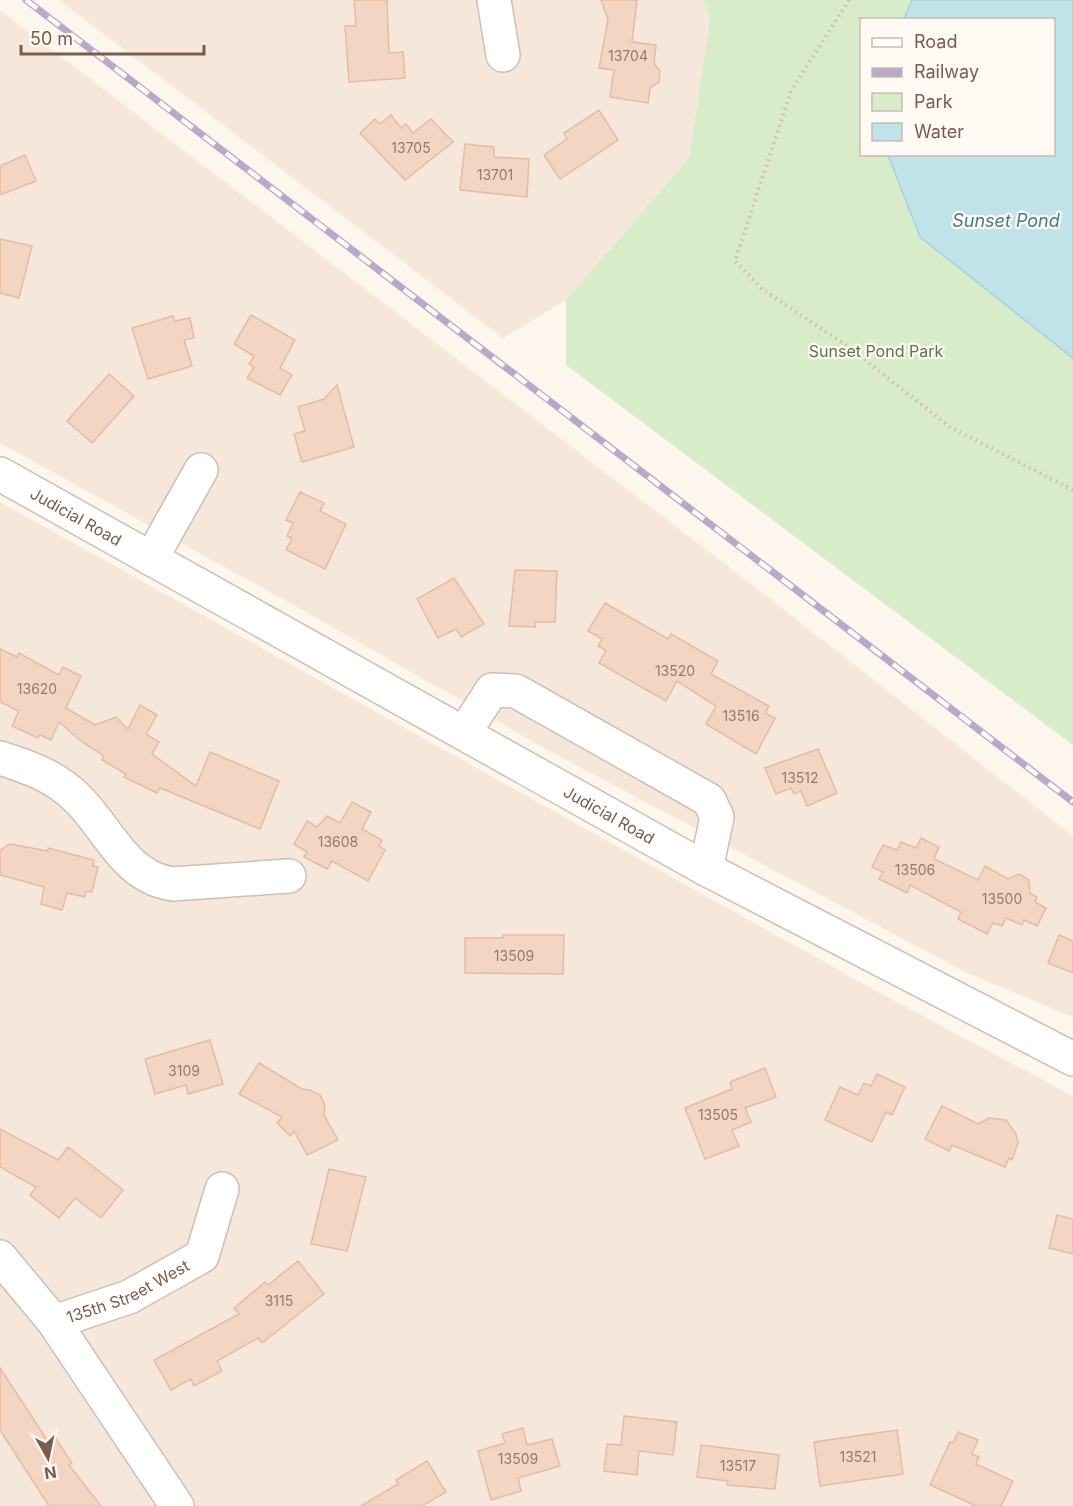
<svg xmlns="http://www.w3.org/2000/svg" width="1073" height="1506" font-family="Inter,sans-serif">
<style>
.residential{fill:#f5e8da}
.green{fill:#d8ecc9;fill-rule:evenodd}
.water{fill:#bfe3e8;stroke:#a5d3da;stroke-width:1.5}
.building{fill:#f3d5c3;stroke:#e6bba3;stroke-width:1.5}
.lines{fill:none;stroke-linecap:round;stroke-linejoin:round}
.minor-casing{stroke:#d1beb0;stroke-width:36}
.path{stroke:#d9b8a5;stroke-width:4;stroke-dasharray:1.5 4.5;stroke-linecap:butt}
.minor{stroke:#fff;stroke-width:33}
.rail-casing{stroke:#b9a8c9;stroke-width:7}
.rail{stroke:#fffaf3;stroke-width:4.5;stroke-dasharray:14;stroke-linecap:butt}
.labels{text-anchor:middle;stroke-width:4.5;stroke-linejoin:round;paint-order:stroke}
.number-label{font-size:14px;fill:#987a6a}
.park-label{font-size:16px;fill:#537a41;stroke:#fffaf3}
.street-label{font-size:16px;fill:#7a5c4d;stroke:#fffaf3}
.water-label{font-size:18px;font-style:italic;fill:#437c86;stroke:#fffaf3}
</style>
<rect width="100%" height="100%" fill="#fdf6ec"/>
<g class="residential">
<polygon points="59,0 703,0 710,19 689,158 566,300 503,338"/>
<polygon points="0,10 755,587 1073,836 1073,1017 967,973 555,754 304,611 0,443"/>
<polygon points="0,502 878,992 1073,1096 1073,1506 0,1506"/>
</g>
<path class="green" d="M703,0H1073V745L566,365V300L689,158L710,19ZM862,20H1054V154H862Z"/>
<polygon class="water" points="912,0 1073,0 1073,358 920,237 888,155 1054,154 1054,20 904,19"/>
<g class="building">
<polygon points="354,0 387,0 389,53 403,52 405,78 349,82 345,26 356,26"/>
<polygon points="601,0 637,0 632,42 656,45 654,63 660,71 659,82 650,88 648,103 610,97 614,70 599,68 608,19"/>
<polygon points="599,110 618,140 560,179 544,155 567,139 564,133"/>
<polygon points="391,115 401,128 406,124 413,133 431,119 453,142 405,180 360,133 375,119 380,124"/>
<polygon points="465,144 494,147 494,157 529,159 527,197 460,190"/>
<polygon points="25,155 36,181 0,195 0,166"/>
<polygon points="0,239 32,246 19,298 0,293"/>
<polygon points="251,315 295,340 280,368 292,375 280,395 247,378 254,367 249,364 254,356 234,344"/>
<polygon points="173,316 175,321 190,318 194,338 184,340 192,366 148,379 132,328"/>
<polygon points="109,374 134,396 92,443 67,421"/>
<polygon points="337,385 354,447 302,462 294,434 305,431 298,407 324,399"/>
<polygon points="300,492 324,503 320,511 346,524 325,569 286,550 292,538 287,536 293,523 286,520"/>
<polygon points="515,570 557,571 555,622 536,622 535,627 509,626"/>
<polygon points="454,578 484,624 461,637 456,629 438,638 417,599"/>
<polygon points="605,603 668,639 671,634 718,661 711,674 769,706 765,713 775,718 756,754 706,724 716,706 677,681 666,701 599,663 606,650 598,646 602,639 588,631"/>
<polygon points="0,649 17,657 19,653 59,675 63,667 81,676 66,708 95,725 116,717 128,729 140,705 157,715 146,734 159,742 152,754 196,786 210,752 279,781 260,829 160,788 157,793 124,777 126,774 102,760 104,756 82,742 59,722 51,740 40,735 38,738 12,726 19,711 0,702"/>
<polygon points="818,749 837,793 807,806 801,791 794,794 791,788 776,794 765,768"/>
<polygon points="352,802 371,812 362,829 382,840 379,846 385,850 368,881 332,861 327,869 304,857 307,852 294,844 307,821 317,827 327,816 340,823"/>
<polygon points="921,838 939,847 934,859 978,880 985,866 1008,879 1019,874 1029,880 1030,893 1037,897 1035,902 1046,908 1037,926 1024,920 1022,925 1006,918 1002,926 993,923 987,934 958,919 961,912 910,885 907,893 879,879 883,872 872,867 883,845 897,850 901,842 916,848"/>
<polygon points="10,844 48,851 48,848 94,860 93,866 98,867 92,892 86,891 85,897 67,893 62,910 41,904 44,887 0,875 0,850"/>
<polygon points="503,935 564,935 563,974 465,973 465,938 503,938"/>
<polygon points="1059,935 1073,941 1073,973 1048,963"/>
<polygon points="210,1040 223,1084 188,1094 186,1085 155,1094 145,1059"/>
<polygon points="259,1063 302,1089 310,1090 320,1095 325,1105 324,1115 338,1140 307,1155 294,1131 290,1136 277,1123 282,1117 239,1094"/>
<polygon points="765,1068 776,1097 745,1108 751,1122 732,1130 739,1146 705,1159 685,1108 732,1089 730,1082"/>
<polygon points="877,1074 905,1087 892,1115 886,1112 872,1142 825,1120 840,1087 858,1095 864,1083 871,1086"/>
<polygon points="942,1106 978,1124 989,1118 1006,1120 1016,1134 1018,1143 1012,1160 1009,1158 1005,1167 952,1145 949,1151 925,1139"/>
<polygon points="0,1129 58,1160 68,1147 123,1190 101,1218 75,1198 59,1218 30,1195 36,1187 0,1167"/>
<polygon points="329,1169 366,1177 347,1251 311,1244"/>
<polygon points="1057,1215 1073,1219 1073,1254 1049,1248"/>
<polygon points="298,1261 324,1294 262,1343 258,1338 217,1361 222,1371 194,1386 191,1379 171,1390 154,1360 239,1314 234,1308 265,1282 268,1285"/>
<polygon points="0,1368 47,1440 54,1436 72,1463 69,1465 101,1506 49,1506 0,1430"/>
<polygon points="624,1416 677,1422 673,1455 639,1451 637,1475 604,1471 607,1444 621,1445"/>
<polygon points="523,1428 527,1445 552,1439 560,1466 518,1478 521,1491 491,1500 478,1451 505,1443 502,1434"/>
<polygon points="897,1430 903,1474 820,1486 814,1442"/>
<polygon points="958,1432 978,1440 972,1454 979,1457 976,1464 1013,1481 1001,1506 976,1506 930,1485 950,1442 953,1443"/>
<polygon points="701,1445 779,1455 775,1489 727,1485 728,1481 697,1477"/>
<polygon points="427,1461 446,1492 422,1506 361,1506 398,1484 396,1480"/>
</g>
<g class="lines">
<defs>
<g id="minor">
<polyline points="494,0 503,55"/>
<path id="s1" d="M0,474L706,869L1073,1059"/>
<polyline points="151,559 201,470"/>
<polyline points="464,733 492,690 516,691 709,800 717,817 706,869"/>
<path d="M0,758C28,767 55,776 77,798C109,829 124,877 173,884L289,876"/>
<polyline points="0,1257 54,1322 177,1506"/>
<path id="s2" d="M54,1322L129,1297L202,1256L222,1189"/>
</g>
</defs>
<use href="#minor" class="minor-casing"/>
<polyline class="path" points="849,0 791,91 735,261 762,289 850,348 950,427 1073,490"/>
<use href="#minor" class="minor"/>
<defs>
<polyline id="rail" points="26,0 1073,802"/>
</defs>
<use href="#rail" class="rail-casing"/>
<use href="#rail" class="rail"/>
</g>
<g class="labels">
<g class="number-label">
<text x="628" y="61">13704</text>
<text x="411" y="153">13705</text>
<text x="495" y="180">13701</text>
<text x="675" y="676">13520</text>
<text x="37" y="694">13620</text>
<text x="741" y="721">13516</text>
<text x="800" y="783">13512</text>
<text x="338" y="847">13608</text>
<text x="915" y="875">13506</text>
<text x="1002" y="904">13500</text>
<text x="514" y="961">13509</text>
<text x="184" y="1076">3109</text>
<text x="718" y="1120">13505</text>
<text x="279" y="1306">3115</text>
<text x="858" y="1462">13521</text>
<text x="518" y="1464">13509</text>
<text x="738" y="1471">13517</text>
</g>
<g class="park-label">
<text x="876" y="357">Sunset Pond Park</text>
</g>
<g class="street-label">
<text dy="6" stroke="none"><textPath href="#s1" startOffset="87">Judicial Road</textPath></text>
<text dy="6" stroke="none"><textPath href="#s1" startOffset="698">Judicial Road</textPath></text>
<text dy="6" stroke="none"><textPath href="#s2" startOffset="80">135th Street West</textPath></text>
</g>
<g class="water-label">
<text x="1006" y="227">Sunset Pond</text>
</g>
</g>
<rect x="860" y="18" width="195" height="138" fill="#fffaf3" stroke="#cabbb1" stroke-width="1.5"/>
<rect x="872" y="38" width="30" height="9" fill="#ffffff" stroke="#cabbb1" stroke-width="1.5"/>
<text x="914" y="48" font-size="18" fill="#7a5c4d">Road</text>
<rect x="872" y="68" width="30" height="9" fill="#b9a8c9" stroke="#cabbb1" stroke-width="1.5"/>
<text x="914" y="78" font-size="18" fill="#7a5c4d">Railway</text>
<rect x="872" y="93" width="30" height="18" fill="#d8ecc9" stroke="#cabbb1" stroke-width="1.5"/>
<text x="914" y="108" font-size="18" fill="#7a5c4d">Park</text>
<rect x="872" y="123" width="30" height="18" fill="#bfe3e8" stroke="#cabbb1" stroke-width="1.5"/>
<text x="914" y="138" font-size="18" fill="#7a5c4d">Water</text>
<g transform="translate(48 1458) rotate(171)" stroke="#fffaf3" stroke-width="4.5" paint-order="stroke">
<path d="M0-4.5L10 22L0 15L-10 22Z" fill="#7a5c4d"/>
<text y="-9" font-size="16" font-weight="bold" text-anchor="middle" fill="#7a5c4d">N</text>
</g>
<path d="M21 45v9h183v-9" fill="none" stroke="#7a5c4d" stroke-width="3"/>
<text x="30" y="45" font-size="18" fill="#7a5c4d" stroke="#fffaf3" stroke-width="4.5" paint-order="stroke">50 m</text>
</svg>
